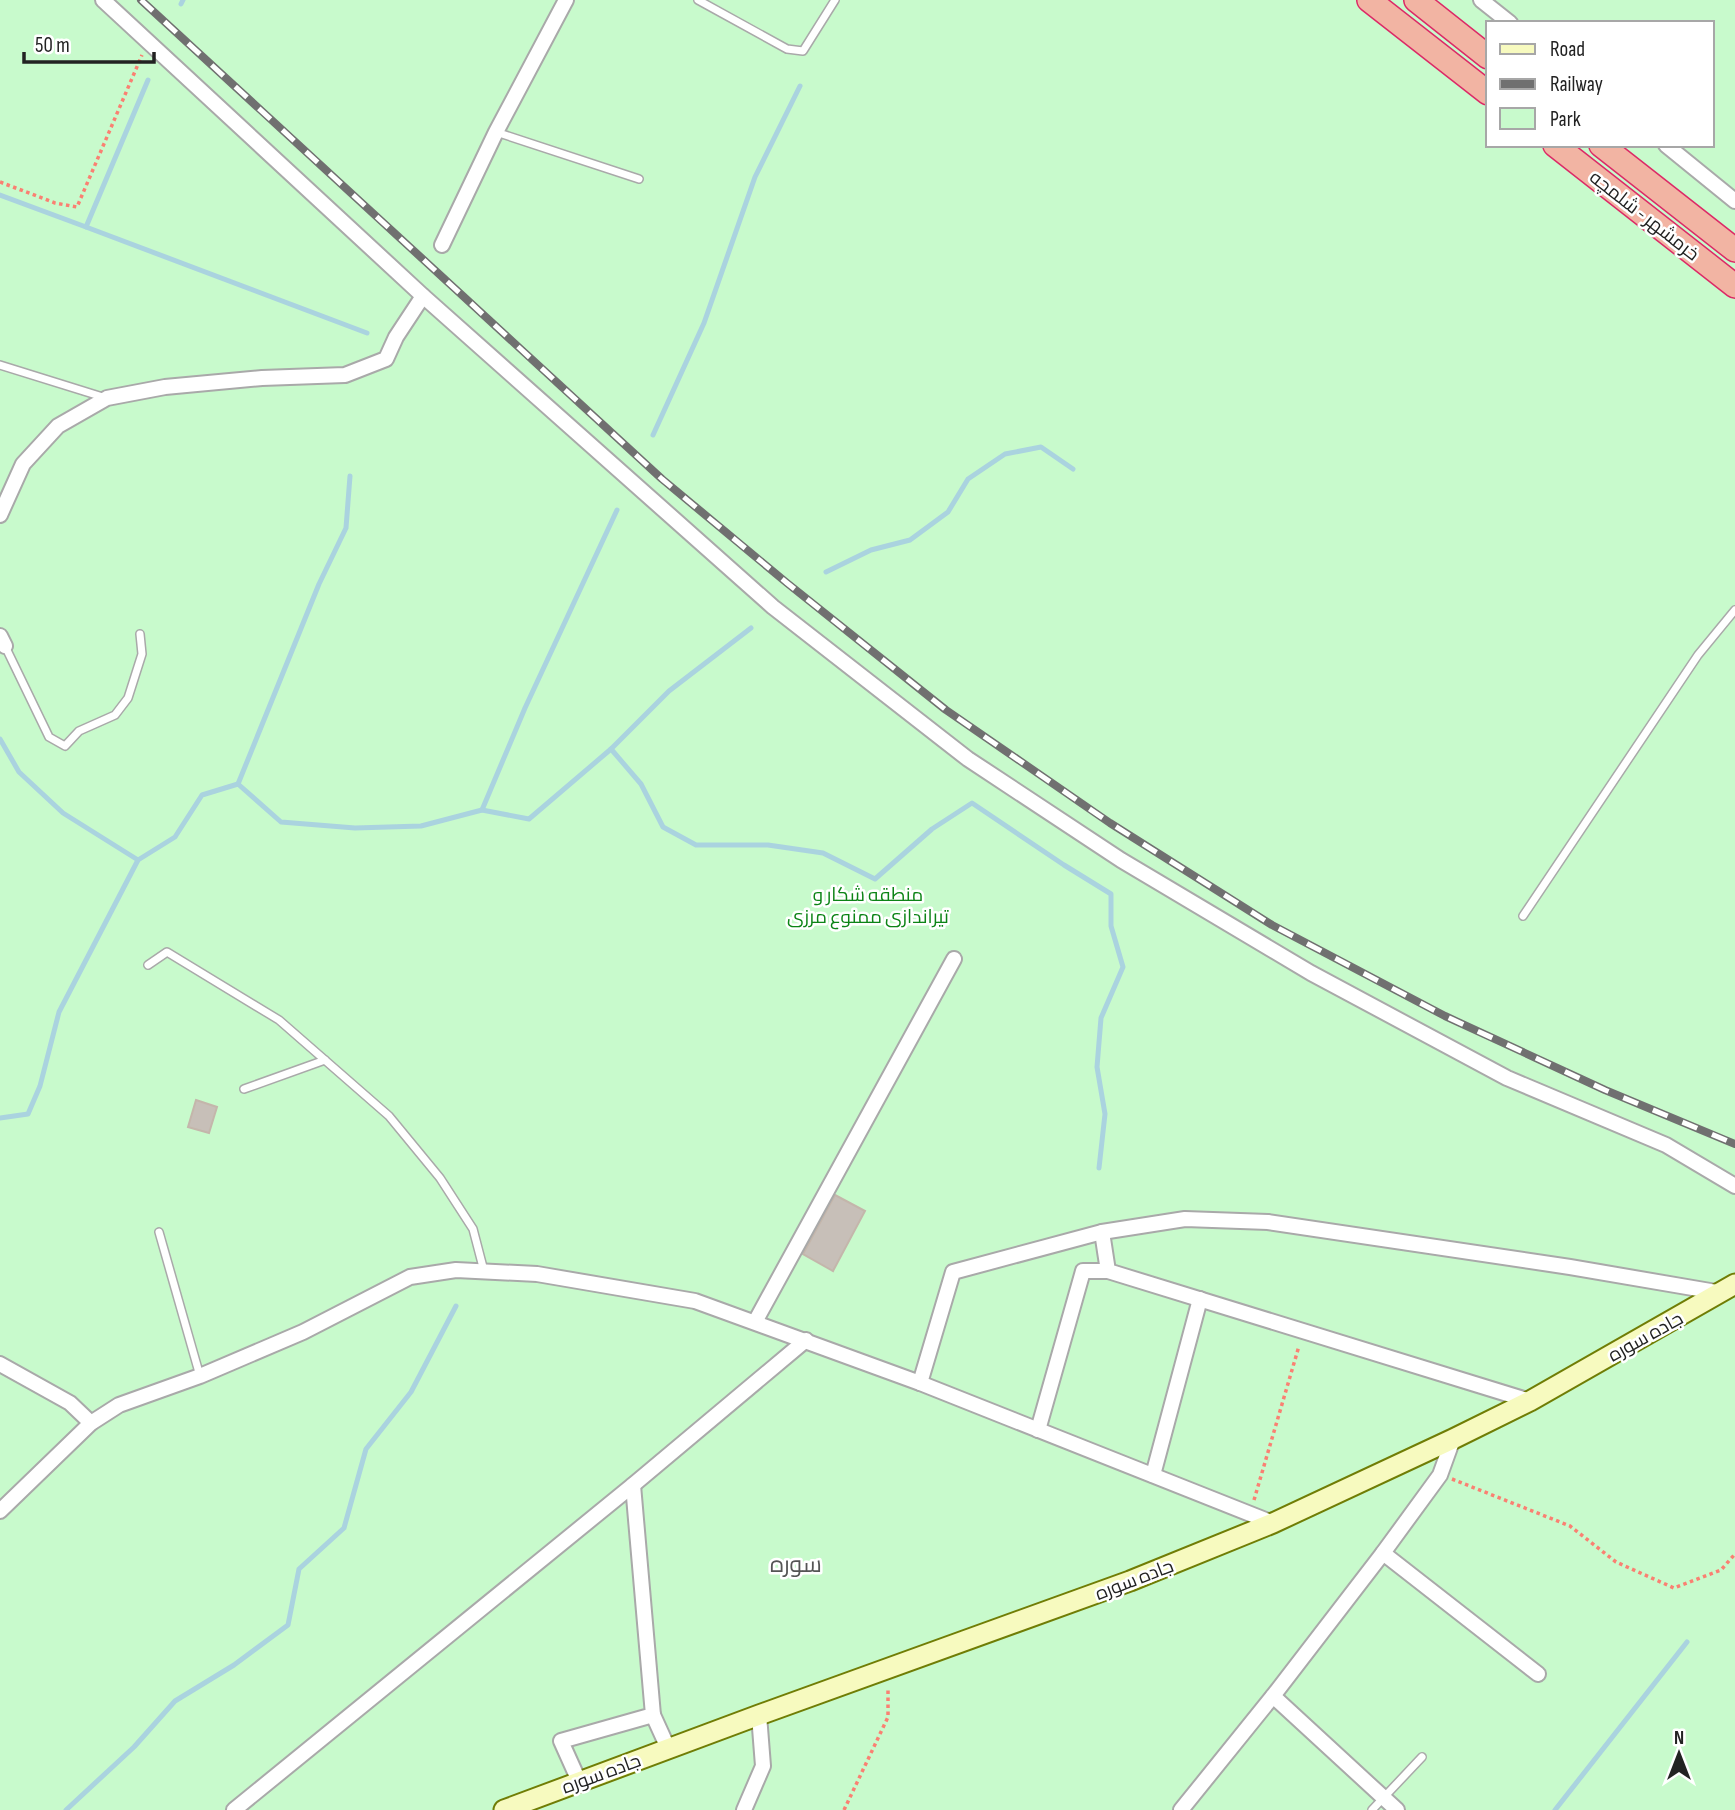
<svg xmlns="http://www.w3.org/2000/svg" width="1735" height="1810" font-family="'Sofia Sans Condensed',Cairo,sans-serif">
<style>
.park{fill:#c8facc;fill-rule:evenodd}
.lines{fill:none;stroke-linecap:round;stroke-linejoin:round}
.stream{stroke:#aad3df;stroke-width:5}
.building{fill:#c7bfb8;stroke:#c4b6ab;stroke-width:2}
.service-casing{stroke:#a9a9a9;stroke-width:10}
.minor-casing{stroke:#a9a9a9;stroke-width:18}
.secondary-casing{stroke:#707d05;stroke-width:23}
.trunk-casing{stroke:#dc2a67;stroke-width:26}
.path{stroke:#fa8072;stroke-width:3.5;stroke-dasharray:3.5 3.5;stroke-linecap:butt}
.service{stroke:#fff;stroke-width:7}
.minor{stroke:#fff;stroke-width:14}
.secondary{stroke:#f7fabf;stroke-width:19}
.trunk{stroke:#f2b4a3;stroke-width:23}
.rail-casing{stroke:#707070;stroke-width:8}
.rail{stroke:#fff;stroke-width:5;stroke-dasharray:16;stroke-linecap:butt}
.labels{text-anchor:middle;stroke-width:5;stroke-linejoin:round;paint-order:stroke}
.street-label{font-size:19px;fill:#222;stroke:#fff}
.park-label{font-size:19px;fill:#0c8416;stroke:#fff}
.quarter-label{font-size:23px;fill:#555;stroke:#fff}
</style>
<rect width="100%" height="100%" fill="#f2efe9"/>
<path class="park" d="M0,0H1735V1810H0ZM1488,23H1712V145H1488Z"/>
<g class="lines">
<g class="stream">
<polyline points="181,4 183,0"/>
<polyline points="0,195 86,227 148,80"/>
<polyline points="86,227 367,333"/>
<polyline points="653,435 704,323 755,177 800,86"/>
<polyline points="826,572 871,550 910,540 948,512 968,479 1005,454 1041,447 1073,469"/>
<polyline points="0,739 19,772 63,813 138,860"/>
<polyline points="611,749 641,784 663,827 696,845 768,845 823,853 875,879 932,829 972,803 1064,865 1111,894 1111,926 1123,967 1101,1018 1097,1067 1105,1114 1099,1168"/>
<polyline points="238,784 319,584 346,528 350,476"/>
<polyline points="482,810 525,708 617,510"/>
<polyline points="0,1118 28,1114 40,1086 59,1012 138,860 175,837 202,795 238,784 281,822 355,828 421,826 482,810 529,819 611,749 669,691 751,628"/>
<polyline points="66,1810 134,1747 175,1701 234,1665 288,1625 299,1569 344,1528 366,1449 411,1392 456,1306"/>
<polyline points="1555,1810 1687,1642"/>
</g>
</g>
<g class="building">
<polygon points="196,1100 217,1107 209,1133 188,1127"/>
<polygon points="835,1195 865,1211 833,1271 803,1254"/>
</g>
<g class="lines">
<defs>
<g id="service">
<polyline points="698,0 787,49 803,51 835,0"/>
<polyline points="496,132 639,179"/>
<polyline points="0,365 106,398"/>
<polyline points="5,646 49,737 65,746 79,731 115,715 128,698 142,654 140,634"/>
<polyline points="1523,916 1698,655 1735,610"/>
<polyline points="148,965 167,952 279,1020 389,1116 440,1178 473,1229 484,1271"/>
<polyline points="244,1089 325,1060"/>
<polyline points="159,1232 200,1376"/>
<polyline points="1372,1810 1422,1757"/>
</g>
<g id="minor">
<polyline points="103,0 423,296 773,607 968,759 1121,860 1311,973 1507,1078 1666,1145 1735,1186"/>
<polyline points="1481,0 1510,23"/>
<polyline points="1666,145 1735,201"/>
<polyline points="442,245 496,132 566,0"/>
<polyline points="0,515 23,464 58,426 107,398 165,387 262,378 345,375 386,359 396,337 423,296"/>
<polyline points="0,636 5,646"/>
<polyline points="1102,1232 1108,1271 1530,1401"/>
<polyline points="755,1322 954,959"/>
<polyline points="0,1364 70,1403 91,1423"/>
<polyline points="920,1383 953,1272 1102,1232 1185,1219 1268,1222 1570,1267 1722,1293"/>
<polyline points="1038,1430 1083,1271 1108,1271"/>
<polyline points="1153,1475 1200,1299"/>
<polyline points="0,1511 91,1423 119,1405 200,1376 303,1332 410,1277 456,1270 537,1274 695,1301 920,1383 1273,1523"/>
<polyline points="1383,1553 1538,1674"/>
<polyline points="1273,1696 1397,1810"/>
<polyline points="653,1715 668,1748"/>
<polyline points="579,1781 561,1741 653,1715 633,1485"/>
<polyline points="234,1810 633,1485 806,1340"/>
<polyline points="744,1810 763,1766 759,1715"/>
<polyline points="1181,1810 1273,1696 1383,1553 1440,1475 1453,1439"/>
</g>
<polyline id="secondary" points="504,1810 759,1715 1130,1581 1273,1523 1453,1439 1530,1401 1735,1284"/>
<g id="trunk">
<polyline points="1369,0 1488,93"/>
<polyline points="1416,0 1488,57"/>
<polyline points="1555,145 1735,286"/>
<polyline points="1601,145 1735,250"/>
</g>
</defs>
<use href="#service" class="service-casing"/>
<use href="#minor" class="minor-casing"/>
<use href="#secondary" class="secondary-casing"/>
<use href="#trunk" class="trunk-casing"/>
<g class="path">
<polyline points="0,182 55,203 77,207 142,55"/>
<polyline points="1452,1479 1570,1526 1616,1562 1674,1588 1721,1570 1735,1554"/>
<polyline points="1254,1500 1299,1346"/>
<polyline points="844,1810 888,1717 888,1687"/>
</g>
<use href="#service" class="service"/>
<use href="#minor" class="minor"/>
<use href="#secondary" class="secondary"/>
<use href="#trunk" class="trunk"/>
<defs>
<polyline id="rail" points="141,0 662,479 787,583 946,710 1110,823 1272,925 1445,1016 1605,1090 1735,1144"/>
</defs>
<use href="#rail" class="rail-casing"/>
<use href="#rail" class="rail"/>
</g>
<g class="labels">
<g class="street-label">
<text transform="translate(1645 215) rotate(38)" y="7">خرمشهر - شلمچه</text>
<text transform="translate(1645 1336) rotate(-29)" y="7">جاده سوره</text>
<text transform="translate(1134 1579) rotate(-21)" y="7">جاده سوره</text>
<text transform="translate(601 1773) rotate(-20)" y="7">جاده سوره</text>
</g>
<g class="park-label">
<text x="868" y="901">منطقه شکار و<tspan x="868" dy="22">تیراندازی ممنوع مرزی</tspan></text>
</g>
<g class="quarter-label">
<text x="796" y="1572">سوره</text>
</g>
</g>
<rect x="1486" y="21" width="228" height="126" fill="#ffffff" stroke="#a7a7a7" stroke-width="2"/>
<rect x="1500" y="44" width="35" height="10" fill="#f7fabf" stroke="#a7a7a7" stroke-width="2"/>
<text x="1550" y="56" font-size="21" fill="#222222">Road</text>
<rect x="1500" y="79" width="35" height="10" fill="#707070" stroke="#a7a7a7" stroke-width="2"/>
<text x="1550" y="91" font-size="21" fill="#222222">Railway</text>
<rect x="1500" y="108" width="35" height="21" fill="#c8facc" stroke="#a7a7a7" stroke-width="2"/>
<text x="1550" y="126" font-size="21" fill="#222222">Park</text>
<g transform="translate(1679 1754)" stroke="#ffffff" stroke-width="5" paint-order="stroke">
<path d="M0-5L12 26L0 18L-12 26Z" fill="#222222"/>
<text y="-10" font-size="19" font-weight="bold" text-anchor="middle" fill="#222222">N</text>
</g>
<path d="M24 52v10h130v-10" fill="none" stroke="#222222" stroke-width="3.5"/>
<text x="35" y="52" font-size="21" fill="#222222" stroke="#ffffff" stroke-width="5" paint-order="stroke">50 m</text>
</svg>
